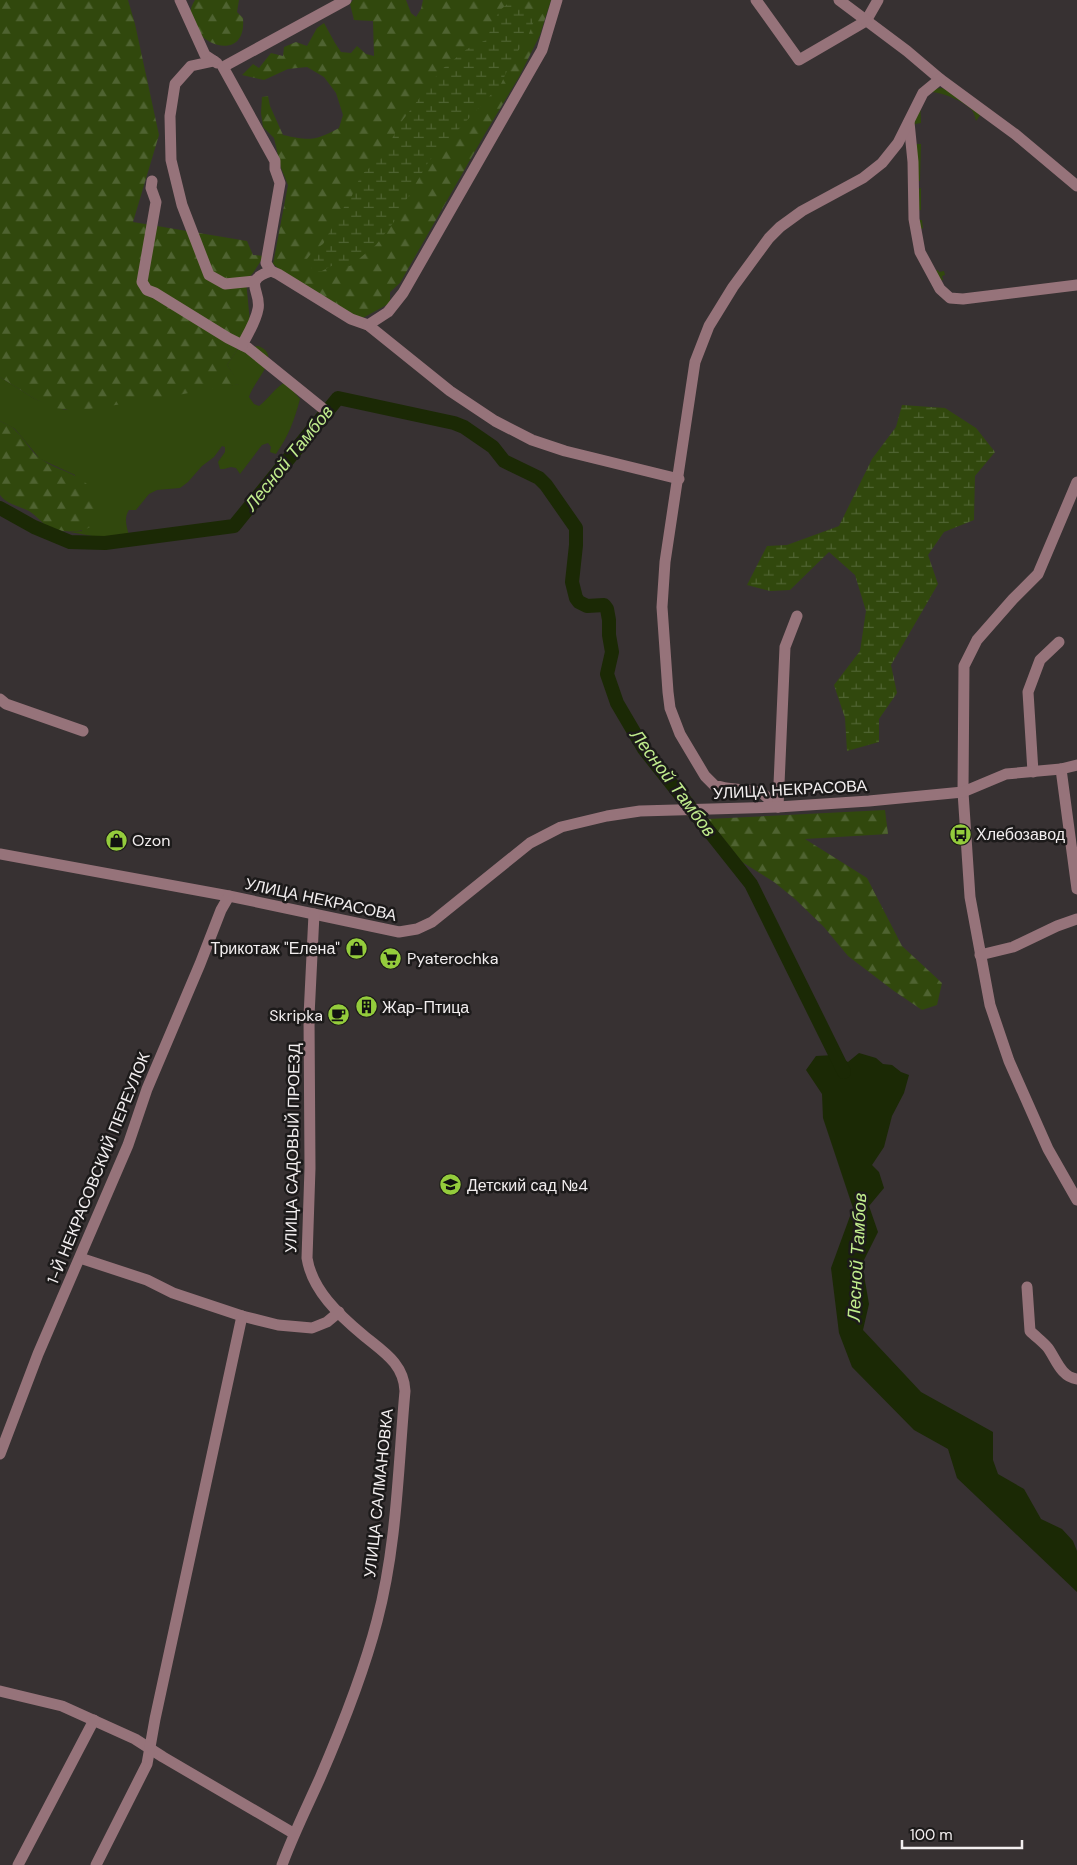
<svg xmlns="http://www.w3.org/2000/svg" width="1077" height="1865" font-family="'DM Sans',sans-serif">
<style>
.grass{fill:#31480d}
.forest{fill:url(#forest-firs)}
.wetland{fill:url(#wetland-marsh)}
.water{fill:#1b2905}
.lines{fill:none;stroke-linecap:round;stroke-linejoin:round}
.river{stroke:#1b2905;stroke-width:14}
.minor{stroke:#96737a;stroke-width:11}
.labels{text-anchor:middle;stroke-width:5;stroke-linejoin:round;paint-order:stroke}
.street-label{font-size:16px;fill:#f2eeef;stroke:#1c1a1a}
.poi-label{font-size:16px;fill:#f2eeef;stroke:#1c1a1a;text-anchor:start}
.water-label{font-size:18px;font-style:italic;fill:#c1ed8d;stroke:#1c1a1a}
</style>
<defs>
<pattern id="forest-firs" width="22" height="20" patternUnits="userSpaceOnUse" patternTransform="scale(1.25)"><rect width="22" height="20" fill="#31480d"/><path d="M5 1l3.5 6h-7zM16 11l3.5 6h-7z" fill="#4f6331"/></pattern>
<pattern id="wetland-marsh" width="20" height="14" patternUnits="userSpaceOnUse" patternTransform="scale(1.25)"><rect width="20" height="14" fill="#31480d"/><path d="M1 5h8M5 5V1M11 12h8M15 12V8" fill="none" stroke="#4f6331"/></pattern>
</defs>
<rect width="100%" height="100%" fill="#373132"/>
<g class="grass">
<path d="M942,88L949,91L981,114L976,121C975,117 974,113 972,110C963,101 944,93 932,92C917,100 921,109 921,123L915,124V144H921L920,181L915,182L916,189L921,188V210L916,211L917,220H922L923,228L919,230L922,246L932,272L938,270L939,272L944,271L945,275L942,276L943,280L939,281L942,289L949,295L969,296L998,290L1019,289L1077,281V283L968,297H957L944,293L928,265L918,239L915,219L913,122C915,106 924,88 942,88Z"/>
<path d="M258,346C284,355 253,381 249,397L254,404L259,406C269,398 275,388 285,382L300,399C294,421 289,435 276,454L270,452L271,447L268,443L262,445L240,474L236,468L231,467L224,469H220L218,462L225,452V447L222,446L214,457L202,466L188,482L180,488L157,490L149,494L136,510H129C122,520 129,532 131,543L70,532L82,531L75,475L40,459L15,429L0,421V377L35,399L65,410L239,384L227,365L237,350Z"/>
</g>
<g class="forest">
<polygon points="0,0 128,0 135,24 159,135 133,222 247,241 253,255 264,256 253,273 246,280 250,323 237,350 227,365 240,384 149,400 76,411 55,408 35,399 0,377"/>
<path d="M195,0H239L237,12L243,18C248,73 171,35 195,0Z"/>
<path d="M353,0H406L411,13L416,17L421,9L423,0H551L540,35L519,77L486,132L400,283L390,292V303L361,319L286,275L273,264L288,185L281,168L274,138L263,127L261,113L262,97L268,96L270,106L283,135C310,141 315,141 339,128L343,115L336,93L324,77L307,67L288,69L264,80L242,75L253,64L259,68L271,53L283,56L284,47L296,42L307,46L317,28L324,23L335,43L341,52L351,53L357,46L366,54L374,56L373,21L354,20L350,4Z"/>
<path d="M0,421C5,424 12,426 16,431C25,439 31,453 41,459C56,470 75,472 88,485C91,489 93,494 95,498C112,527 80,535 57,530C43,527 40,518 29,511C19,506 6,504 0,495Z"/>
<polygon points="885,810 888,834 805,839 867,878 902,946 942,983 937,1005 922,1010 894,991 848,956 824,927 795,899 774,882 742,862 708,819"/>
</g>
<g class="wetland">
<polygon points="512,0 518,0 534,21 528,36 512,60 501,84 429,161 405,202 400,214 376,245 350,266 337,263 322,271 313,271 307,259 313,251 323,244 341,211 350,200 361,175 381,158 402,121 441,70 467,49 486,40 499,11"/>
<polygon points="902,405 945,408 976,428 995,452 975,476 974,520 944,532 928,555 938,584 891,665 897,693 879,719 879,742 847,751 845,718 834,685 860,651 866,611 855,575 829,552 790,590 770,591 747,585 767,546 787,545 839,526 872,459 896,427"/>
</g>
<polygon class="water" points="859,1053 876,1058 883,1064 892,1065 901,1072 909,1075 904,1093 892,1116 884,1147 872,1165 879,1172 884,1188 869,1206 878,1232 862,1264 869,1304 863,1330 921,1392 993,1432 993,1460 998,1474 1024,1489 1041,1519 1062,1529 1073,1541 1077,1551 1077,1592 957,1478 948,1449 914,1430 852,1367 839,1333 831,1268 853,1208 823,1118 822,1094 806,1070 816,1056 835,1055 848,1062"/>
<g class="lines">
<polyline class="river" points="0,508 34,527 70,542 105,543 234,526 338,398 454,423 464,427 493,447 504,461 539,478 546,485 576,528 576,545 572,582 576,598 579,602 587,606 604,605 607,609 609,620 609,635 612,652 607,674 617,703 644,749 751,884 844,1072"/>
<g class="minor">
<polyline points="180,0 205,55 217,63"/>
<polyline points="346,0 223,67 275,161 275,169 280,183 266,263 271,271 278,274 351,319 368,325 450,391 495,421 532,440 565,451 679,479"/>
<polyline points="756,0 799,60 866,21 878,0"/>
<polyline points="839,0 907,51 940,79 1015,134 1077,186"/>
<polyline points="214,61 191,66 175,84 170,116 171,160 182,205 209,275 225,284 255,281"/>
<polyline points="909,122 913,162 914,219 920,252 940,289 950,298 963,299 1077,285"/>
<polyline points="152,181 151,188 156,202 142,282 147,290 155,293 228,338 248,348 326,411"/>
<polyline points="368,325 388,312 403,293 542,50 557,0"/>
<path d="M242,345C248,334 256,321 258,309C262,291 241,281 271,271"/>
<polyline points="1077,482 1038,574 1013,599 977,640 964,666 963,792 970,897 990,1005 1009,1061 1048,1149 1077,1200"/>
<polyline points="0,699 6,704 83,731"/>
<polyline points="1061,769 1077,889"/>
<polyline points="1033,772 1028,692 1040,660 1059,642"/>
<polyline points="778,807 761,792 726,788 714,785 705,776 680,734 670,708 668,692 662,607 665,562 695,362 709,326 733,287 769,238 780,227 802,211 863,178 882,163 898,143 923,93 940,79"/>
<polyline points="778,807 785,647 797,616"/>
<polyline points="0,854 229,896 399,932 417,929 432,922 530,843 561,827 607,816 640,811 778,807 869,801 963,792 1006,774 1061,769 1077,765"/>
<polyline points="980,955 1013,947 1057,926 1077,919"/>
<polyline points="80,1258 147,1280 173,1293 242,1316 278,1325 312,1328 327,1322 339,1312"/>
<path d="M1027,1287L1030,1331C1036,1337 1043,1342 1048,1348C1056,1359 1061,1377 1077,1379"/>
<polyline points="0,1454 38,1354 128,1145 147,1089 200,964 221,910 229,896"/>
<polyline points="0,1691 62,1706 135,1739 163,1757 293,1833"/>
<polyline points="18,1865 94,1720"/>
<polyline points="96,1865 147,1764 155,1719 242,1316"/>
<path d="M282,1865C293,1835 307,1807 320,1778C342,1727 363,1675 377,1621C397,1546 398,1468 405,1391C404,1363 382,1351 363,1335C339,1315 312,1290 307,1258L310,1168L309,1016L314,914"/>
</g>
</g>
<defs>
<symbol id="bus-disc" viewBox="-11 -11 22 22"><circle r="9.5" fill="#94cc3c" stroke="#1c1a1a"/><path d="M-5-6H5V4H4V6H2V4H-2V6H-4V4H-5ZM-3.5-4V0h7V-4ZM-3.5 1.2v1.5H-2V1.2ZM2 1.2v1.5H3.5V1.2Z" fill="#111"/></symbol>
<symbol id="shop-disc" viewBox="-11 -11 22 22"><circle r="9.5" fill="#94cc3c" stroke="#1c1a1a"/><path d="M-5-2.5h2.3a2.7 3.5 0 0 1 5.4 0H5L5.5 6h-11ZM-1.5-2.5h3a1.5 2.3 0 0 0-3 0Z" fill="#111"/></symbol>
<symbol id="supermarket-disc" viewBox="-11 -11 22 22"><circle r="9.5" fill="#94cc3c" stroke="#1c1a1a"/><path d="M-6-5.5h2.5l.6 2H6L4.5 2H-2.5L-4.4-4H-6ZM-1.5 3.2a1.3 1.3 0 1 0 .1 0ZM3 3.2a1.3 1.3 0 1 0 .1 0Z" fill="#111"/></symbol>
<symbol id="building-disc" viewBox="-11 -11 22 22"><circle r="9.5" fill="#94cc3c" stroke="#1c1a1a"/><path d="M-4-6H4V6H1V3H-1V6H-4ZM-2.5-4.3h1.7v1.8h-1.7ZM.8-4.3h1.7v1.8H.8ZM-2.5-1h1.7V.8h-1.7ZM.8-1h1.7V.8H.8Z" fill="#111"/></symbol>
<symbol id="cafe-disc" viewBox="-11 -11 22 22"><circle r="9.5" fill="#94cc3c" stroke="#1c1a1a"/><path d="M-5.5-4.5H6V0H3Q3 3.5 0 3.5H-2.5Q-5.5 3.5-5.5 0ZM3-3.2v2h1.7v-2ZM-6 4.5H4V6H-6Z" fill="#111"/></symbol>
<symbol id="school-disc" viewBox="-11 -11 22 22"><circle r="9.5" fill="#94cc3c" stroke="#1c1a1a"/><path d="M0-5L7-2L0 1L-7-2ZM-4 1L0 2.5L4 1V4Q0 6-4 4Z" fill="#111"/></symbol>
</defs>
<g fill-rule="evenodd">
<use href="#bus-disc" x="948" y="822" width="25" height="25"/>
<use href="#shop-disc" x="104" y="828" width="25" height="25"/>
<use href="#shop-disc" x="344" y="936" width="25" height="25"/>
<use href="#supermarket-disc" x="378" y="946" width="25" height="25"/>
<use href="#building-disc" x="354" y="994" width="25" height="25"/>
<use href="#cafe-disc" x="326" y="1002" width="25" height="25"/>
<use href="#school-disc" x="438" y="1172" width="25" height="25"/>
</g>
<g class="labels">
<g class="street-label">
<text transform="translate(790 789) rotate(-3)" y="6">УЛИЦА НЕКРАСОВА</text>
<text transform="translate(321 899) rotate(12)" y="6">УЛИЦА НЕКРАСОВА</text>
<text transform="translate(292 1148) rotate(-89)" y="6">УЛИЦА САДОВЫЙ ПРОЕЗД</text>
<text transform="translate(98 1168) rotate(-68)" y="6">1-Й НЕКРАСОВСКИЙ ПЕРЕУЛОК</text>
<text transform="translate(378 1493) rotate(-84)" y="6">УЛИЦА САЛМАНОВКА</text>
</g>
<g class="poi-label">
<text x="976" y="840">Хлебозавод</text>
<text x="132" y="846">Ozon</text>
<text x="340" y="954" text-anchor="end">Трикотаж "Елена"</text>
<text x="407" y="964">Pyaterochka</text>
<text x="382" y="1013">Жар-Птица</text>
<text x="323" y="1021" text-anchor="end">Skripka</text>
<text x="467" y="1191">Детский сад №4</text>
</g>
<g class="water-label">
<text transform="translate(289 458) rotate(-51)" y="6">Лесной Тамбов</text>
<text transform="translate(673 783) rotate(53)" y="6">Лесной Тамбов</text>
<text transform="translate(857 1257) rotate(-87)" y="6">Лесной Тамбов</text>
</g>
</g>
<path d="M902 1840v8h120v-8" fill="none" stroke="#f2eeef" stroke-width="2.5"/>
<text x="910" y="1840" font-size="15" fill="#f2eeef" stroke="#1c1a1a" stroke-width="4" paint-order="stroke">100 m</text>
</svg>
